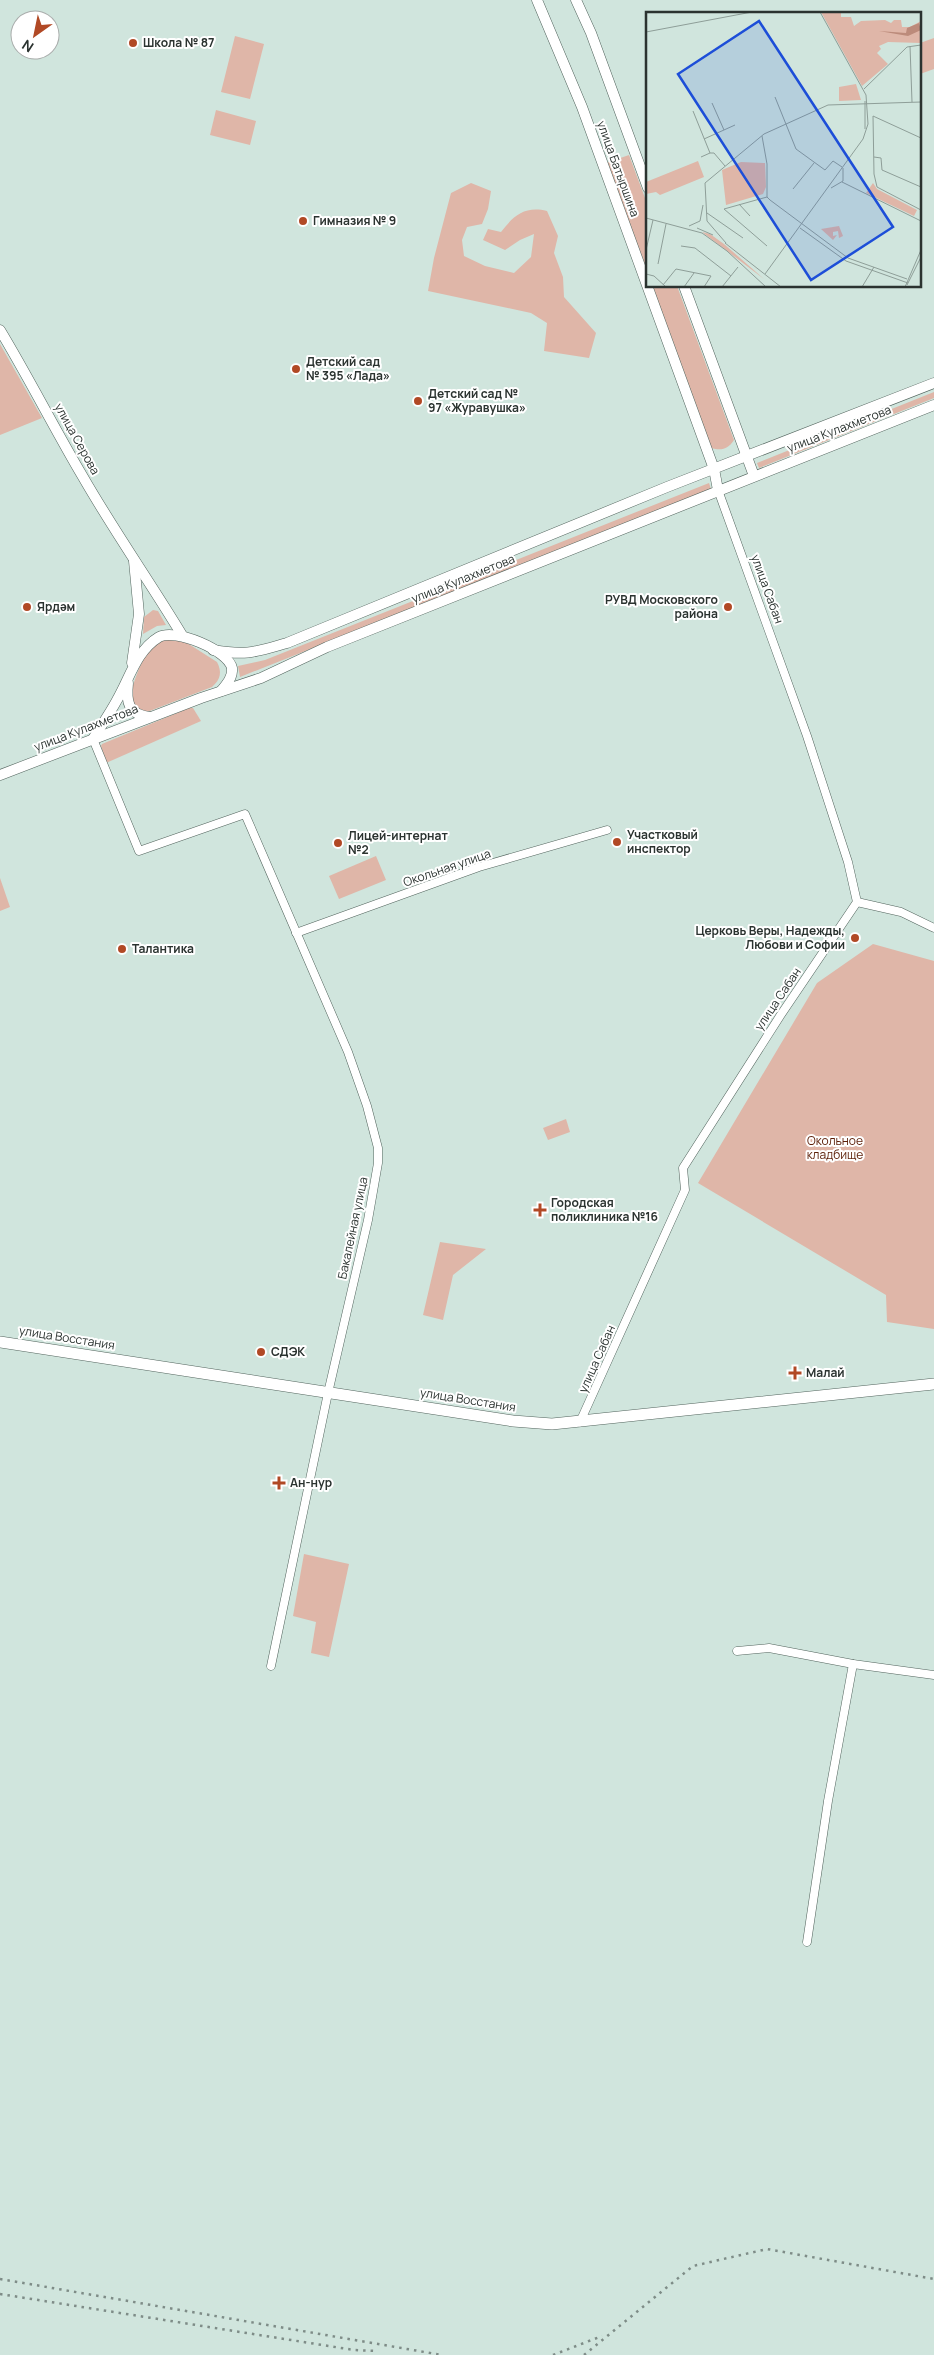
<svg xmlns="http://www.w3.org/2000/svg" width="934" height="2355" font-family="Manrope,sans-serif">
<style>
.green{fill:#dfb6a8}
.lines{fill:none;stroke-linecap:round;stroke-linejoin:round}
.street-casing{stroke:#52645d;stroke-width:9}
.secondary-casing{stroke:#52645d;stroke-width:11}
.primary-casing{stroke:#52645d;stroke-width:12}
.street{stroke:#fff;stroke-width:8}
.secondary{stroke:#fff;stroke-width:10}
.primary{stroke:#fff;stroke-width:11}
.rail{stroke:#7e8c87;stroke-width:2.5;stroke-dasharray:2.5 5;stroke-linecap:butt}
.poi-dot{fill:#b14925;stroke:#fff;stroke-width:2}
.labels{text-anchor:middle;stroke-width:4;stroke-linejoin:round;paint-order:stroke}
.poi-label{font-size:12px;font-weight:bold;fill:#2b3330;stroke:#fff;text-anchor:start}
.street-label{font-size:12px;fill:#2b3330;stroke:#fff}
.park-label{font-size:12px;fill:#5c1f08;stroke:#fff}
.inset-road{fill:none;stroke:#8e9e98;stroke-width:1}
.view{fill:#1d4ed8;fill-opacity:0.15;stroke:#1d4ed8;stroke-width:2.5}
.inset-edge{fill:none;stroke:#2b3330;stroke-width:2.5}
</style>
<rect width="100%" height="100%" fill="#d0e5dd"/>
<g class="green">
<polygon points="235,36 264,44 250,99 221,92"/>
<polygon points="934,38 934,69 920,74 920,43"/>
<polygon points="216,110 256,121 250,145 210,135"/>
<polygon points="629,155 648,206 648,276 606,163"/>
<path d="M471,183L491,191L488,209L482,224L467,227L462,240L464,256L485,266L514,273L531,257L534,234L520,240L505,250L483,240L488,229L501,232C514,215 525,206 547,211L558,236L554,253L563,277L564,297L596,333L589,358L544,351L547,323L531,313L428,291L434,258L451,193Z"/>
<path d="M651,286H677L734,440C728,449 722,451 711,448Z"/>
<polygon points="0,344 42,418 0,435"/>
<polygon points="934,392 934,398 759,468 757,463"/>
<polygon points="709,483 711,489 240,677 238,666 265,660"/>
<polygon points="153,610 158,611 166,625 157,626 143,634 144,617"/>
<path d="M169,638L184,641L217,662C222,672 221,679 212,687L147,712L137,710L130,695C137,674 144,644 169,638Z"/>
<polygon points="189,708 193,708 201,721 106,763 101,746 102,744"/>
<polygon points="376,856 386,880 339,899 329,876"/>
<polygon points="0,878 10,907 0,911"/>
<polygon points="873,944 934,961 934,1329 887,1322 886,1295 698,1183 817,983"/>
<polygon points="566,1119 570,1132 548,1140 543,1128"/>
<polygon points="440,1242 486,1249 453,1275 443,1320 423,1315"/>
<polygon points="304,1554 349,1564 329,1657 311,1653 316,1622 293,1616"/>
</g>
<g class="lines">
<defs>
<g id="street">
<polyline points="93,739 139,851 245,814 348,1052 367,1106 378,1148 378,1163 368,1220 328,1393 271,1666"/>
<polyline points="857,902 901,912 934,928"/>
<polyline points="296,933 479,867 607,830"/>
<polyline points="580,1422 685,1190 683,1168 780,1016 857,902 848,862 807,736 718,490"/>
<polyline points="737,1651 769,1648 853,1664 934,1675"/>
<polyline points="807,1942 828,1801 853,1664"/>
</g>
<g id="secondary">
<polyline points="537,0 582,107 714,469 718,490"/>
<polyline points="576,0 591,33 648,188"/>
<polyline points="684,286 754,476"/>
<path d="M0,330C29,378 54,428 83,477C114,531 150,582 182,635"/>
<path d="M213,650C247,656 255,652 287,643L667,487L934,383"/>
<polyline points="132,663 139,614 134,561"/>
<path d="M128,683C126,702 128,714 149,717"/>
<path d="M93,739C101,726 110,713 117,700C130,678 136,651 159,637C175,628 228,650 232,668C233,677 227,684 221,691"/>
<polyline points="0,775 201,698 261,678 327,647 934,405"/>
</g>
<polyline id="primary" points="0,1342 513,1421 552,1424 934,1384"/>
</defs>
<use href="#street" class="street-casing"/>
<use href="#secondary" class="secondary-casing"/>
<use href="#primary" class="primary-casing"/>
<use href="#street" class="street"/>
<use href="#secondary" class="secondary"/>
<use href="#primary" class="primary"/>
<g class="rail">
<polyline points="0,2279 442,2355"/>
<polyline points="0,2294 354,2350 378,2351"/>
<polyline points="553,2355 602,2336"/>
<polyline points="584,2355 693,2266 767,2249 934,2279"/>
</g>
</g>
<g class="poi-dot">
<circle cx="133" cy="43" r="5"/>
<circle cx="303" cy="221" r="5"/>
<circle cx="296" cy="369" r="5"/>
<circle cx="418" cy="401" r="5"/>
<circle cx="27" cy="607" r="5"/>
<circle cx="728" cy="607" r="5"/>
<circle cx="617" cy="842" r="5"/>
<circle cx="338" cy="843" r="5"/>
<circle cx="855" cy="938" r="5"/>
<circle cx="122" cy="949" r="5"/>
<path d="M537.5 1202.5h5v5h5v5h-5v5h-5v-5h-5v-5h5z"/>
<circle cx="261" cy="1352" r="5"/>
<path d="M792.5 1365.5h5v5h5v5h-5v5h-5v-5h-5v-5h5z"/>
<path d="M276.5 1475.5h5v5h5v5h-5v5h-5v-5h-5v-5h5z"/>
</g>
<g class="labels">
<g class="poi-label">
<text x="143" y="47">Школа № 87</text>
<text x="313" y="225">Гимназия № 9</text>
<text x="306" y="366">Детский сад<tspan x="306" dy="14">№ 395 «Лада»</tspan></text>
<text x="428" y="398">Детский сад №<tspan x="428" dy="14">97 «Журавушка»</tspan></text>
<text x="718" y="604" text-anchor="end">РУВД Московского<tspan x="718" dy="14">района</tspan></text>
<text x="37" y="611">Ярдәм</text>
<text x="627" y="839">Участковый<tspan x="627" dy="14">инспектор</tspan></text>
<text x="348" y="840">Лицей-интернат<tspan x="348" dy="14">№2</tspan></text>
<text x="845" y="935" text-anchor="end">Церковь Веры, Надежды,<tspan x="845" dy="14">Любови и Софии</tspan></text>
<text x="132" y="953">Талантика</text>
<text x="551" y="1207">Городская<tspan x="551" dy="14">поликлиника №16</tspan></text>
<text x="271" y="1356">СДЭК</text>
<text x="806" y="1377">Малай</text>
<text x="290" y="1487">Ан-нур</text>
</g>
<g class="street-label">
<text transform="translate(618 169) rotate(70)" y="4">улица Батыршина</text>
<text transform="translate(839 429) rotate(-21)" y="4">улица Кулахметова</text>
<text transform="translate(77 439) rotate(61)" y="4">улица Серова</text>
<text transform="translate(463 579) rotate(-22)" y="4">улица Кулахметова</text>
<text transform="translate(767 589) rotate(70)" y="4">улица Сабан</text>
<text transform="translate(86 728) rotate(-21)" y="4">улица Кулахметова</text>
<text transform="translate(447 868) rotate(-19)" y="4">Окольная улица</text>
<text transform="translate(778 999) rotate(-56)" y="4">улица Сабан</text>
<text transform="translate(353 1228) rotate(-78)" y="4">Бакалейная улица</text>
<text transform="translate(67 1338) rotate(9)" y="4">улица Восстания</text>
<text transform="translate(597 1359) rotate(-66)" y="4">улица Сабан</text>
<text transform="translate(468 1400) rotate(9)" y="4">улица Восстания</text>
</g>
<g class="park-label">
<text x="835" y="1145">Окольное<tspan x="835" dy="14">кладбище</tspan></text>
</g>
</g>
<g transform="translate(646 12)">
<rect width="275" height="275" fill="#d0e5dd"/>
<path d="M175,0H195V5H205L208,14L215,9L239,8L245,11L248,8H255L256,15H264L275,9V31L242,30L233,34L235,37L231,41L242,52L216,74ZM210,72L215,88L193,89V75ZM52,149L58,165L14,183L10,180L0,182V170ZM95,150L119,151L120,175L117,182L80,193L76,158ZM227,171L231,177L271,198L268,204L220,181ZM193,214L197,224L193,226L192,219L187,220V224L191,223L187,228L175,217ZM56,220L64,222L78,232L118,267Z" fill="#dfb6a8"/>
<path d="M273,11L275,18L262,24L233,19L260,21L261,16Z" fill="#bc8b7b"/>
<path class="inset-road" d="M0,20L106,0M264,34L266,90M218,77L261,35L275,33M129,85L150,137L179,158L187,149L196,155M219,89V117M66,91L78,118M47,99L64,141L55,145M227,104L228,162L231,175L275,198M227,104L275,126M116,124L121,152V185L124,188L202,246L261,267M58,127L89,113M64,141H68L79,154M228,145L235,146L236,158L275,175M196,170L275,209M185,176L197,169V156M147,177L168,151M93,192L104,204M78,197L121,234M78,197L121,185M61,201L97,226M0,206L56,221L81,239L120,275M43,214L54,209L57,193M51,216L67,223M154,216L200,249L262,271M79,231L135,275M80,231L61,209L59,171L118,122L182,93L275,90M35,234L49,236L85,264M0,238L7,208M12,252L20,212M0,262L8,264L20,275M119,262L217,127L222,112L220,83L174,0M17,273L30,257L65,264L58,275M261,273L275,245M38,275L48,261M76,275L92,255M216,275L228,255M259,275L275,238"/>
<path class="view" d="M113,9L247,215L165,268L32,62Z"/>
<rect width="275" height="275" class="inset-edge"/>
</g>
<g transform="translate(35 35) rotate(213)"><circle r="24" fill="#ffffff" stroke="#aaadac"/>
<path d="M0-4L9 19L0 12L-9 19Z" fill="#b14925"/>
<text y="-8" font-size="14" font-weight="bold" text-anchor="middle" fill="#2b3330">N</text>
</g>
</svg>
